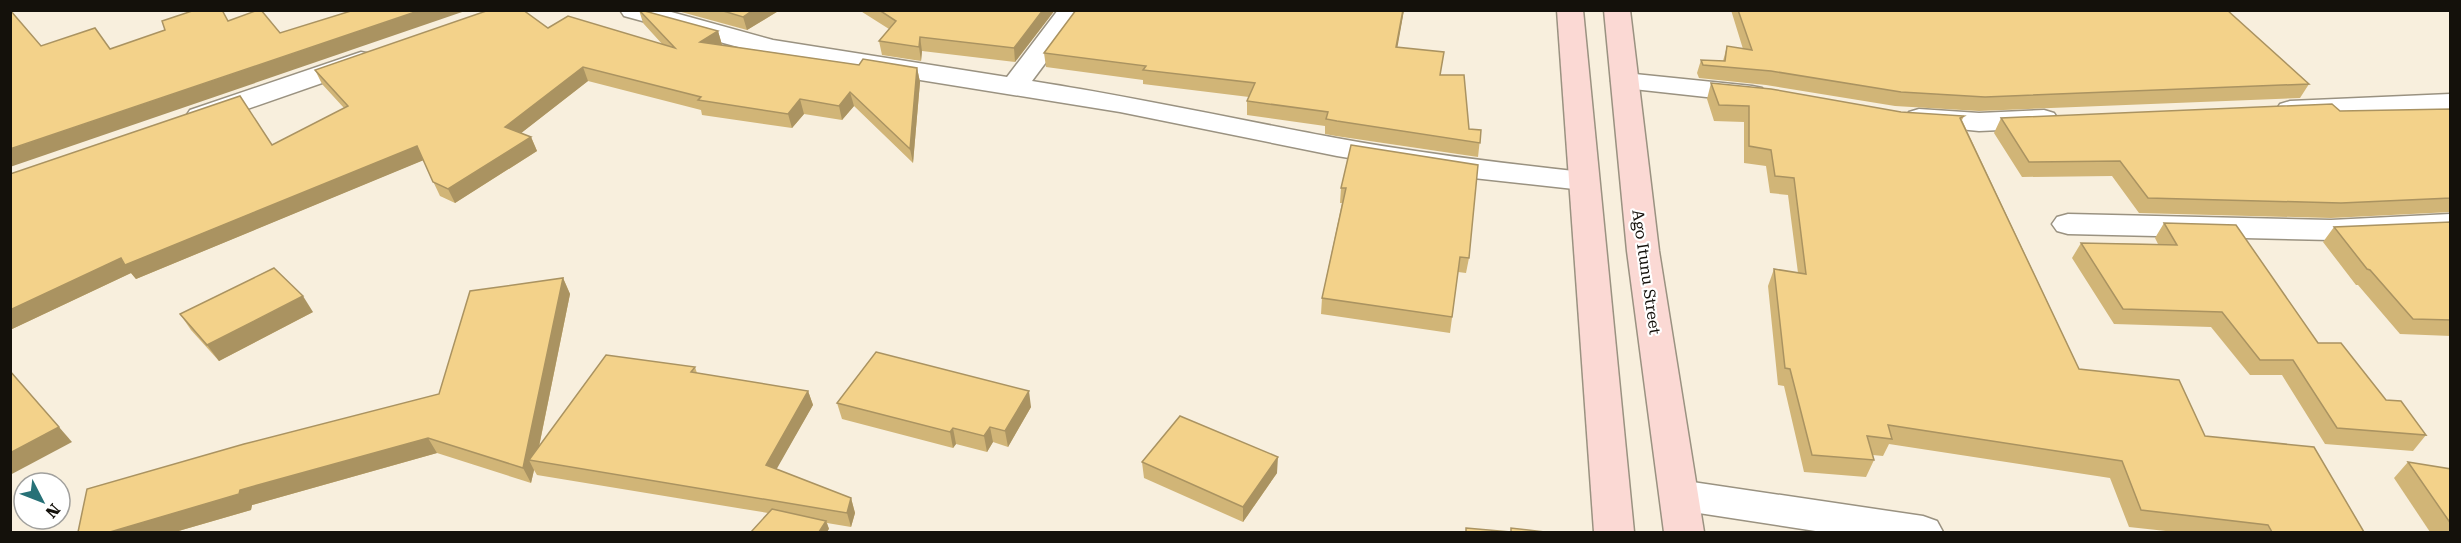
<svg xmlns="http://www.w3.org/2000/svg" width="2461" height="543" font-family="'Roboto Serif',serif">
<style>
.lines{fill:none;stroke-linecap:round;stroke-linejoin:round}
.street-casing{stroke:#9a9281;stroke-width:3}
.secondary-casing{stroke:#9a9281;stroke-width:3}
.street{fill:#fff;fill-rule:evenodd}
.secondary{fill:#fbd9d4;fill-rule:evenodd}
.wall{fill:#d1b577}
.shaded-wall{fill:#aa9361}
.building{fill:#f3d28a;stroke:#aa9361;stroke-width:1.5}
.labels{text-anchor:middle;stroke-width:4.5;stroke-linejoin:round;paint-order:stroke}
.street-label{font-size:16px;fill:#14110b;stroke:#fff}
</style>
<rect width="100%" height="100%" fill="#f8efdd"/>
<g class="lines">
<defs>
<g id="street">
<path d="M620,10H664L773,40L1007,77L1058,10H1085L1032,81C1134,97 1235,119 1336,138C1418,153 1500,163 1583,172L1594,174L1598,181L1594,188L1583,190L1464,177L1337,156L1120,112L771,56L624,16Z"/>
<polygon points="361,52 371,54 375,60 371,66 210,122 200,125 190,122 186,116 190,110"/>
<polygon points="1625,73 1752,86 1762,88 1766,94 1762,100 1752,102 1615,87 1611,81 1615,75"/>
<polygon points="2450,94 2450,112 2290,119 2280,116 2276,110 2280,104 2290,101"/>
<polygon points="1919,109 1979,113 2044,110 2054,113 2058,119 2054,125 2044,128 1979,131 1909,124 1905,118 1909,112"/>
<polygon points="2068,214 2331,220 2450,214 2450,234 2331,240 2068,234 2057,231 2052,224 2057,217"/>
<polygon points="1679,480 1923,516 1937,521 1943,532 1822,532 1679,510 1665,506 1660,495 1665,484"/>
</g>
<g id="secondary">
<polygon points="1557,10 1583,10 1634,532 1594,532"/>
<polygon points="1604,10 1630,10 1659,251 1704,532 1664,532 1627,251"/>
</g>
</defs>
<use href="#street" class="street-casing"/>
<use href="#secondary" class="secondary-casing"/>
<use href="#street" class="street"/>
<use href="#secondary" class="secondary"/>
</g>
<g class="wall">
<polygon points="639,10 718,31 722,45 859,65 917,68 920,82 913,163 854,106 842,120 804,114 792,128 702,115 701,110 588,81 521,133 531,137 537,151 455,203 440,196 423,160 136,279 131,273 10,330 10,174 272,145 344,108 322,84 315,70 548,28 663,45 643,23"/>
<polygon points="674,10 780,10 747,30"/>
<polygon points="859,10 1055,10 1015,62 922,51 921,61 882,55 879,41 889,29"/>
<polygon points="1076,10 1404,10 1397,47 1441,75 1469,129 1481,130 1478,157 1336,136 1325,134 1325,126 1247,115 1247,101 1249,97 1143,84 1143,80 1046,67 1044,53"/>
<polygon points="1731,10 2227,10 2309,84 2300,98 1979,111 1895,106 1766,85 1699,78 1697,73 1701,60 1723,61 1727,46 1743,49"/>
<polygon points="1711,83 1901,112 1964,116 1962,120 2079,369 2205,436 2364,532 2175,532 2129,527 2110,478 1889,444 1883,456 1873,455 1874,460 1866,477 1804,472 1784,386 1778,385 1768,286 1774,269 1798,273 1788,195 1770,193 1766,166 1744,163 1744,122 1714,121 1707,99"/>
<polygon points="2451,109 2451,212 2331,218 2139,213 2112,176 2022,177 1994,133 2001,118"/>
<polygon points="1351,145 1469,258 1466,273 1458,272 1450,333 1321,314 1322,298 1342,203 1340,203 1341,188"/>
<polygon points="2451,222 2451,336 2400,334 2358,285 2356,285 2323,242 2334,227"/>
<polygon points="2164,223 2318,343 2386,400 2426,435 2413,451 2325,444 2282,375 2250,375 2211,327 2114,324 2072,258 2081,243 2158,244 2155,238"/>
<polygon points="563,278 570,294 539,447 695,367 697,373 808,391 813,405 776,469 851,498 855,513 851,527 827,523 829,529 768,513 537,475 534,470 531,483 437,453 252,505 251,510 175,532 78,532 439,394"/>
<polygon points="313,312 219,361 191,330 180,314"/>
<polygon points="837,403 1031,407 1008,447 993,442 987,452 956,444 953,448 842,419"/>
<polygon points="1142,462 1277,473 1243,522 1144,478"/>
<polygon points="2408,462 2451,469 2451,532 2430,532 2394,478"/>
</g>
<g class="shaded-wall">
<polygon points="421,10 468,10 10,167 10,149"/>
<polygon points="753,10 780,10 747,30 743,17"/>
<polygon points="1043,10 1055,10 1015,62 1014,48"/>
<polygon points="1403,10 1404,10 1395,61 1396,47"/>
<polygon points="718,31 722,45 700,42"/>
<polygon points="920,37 922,51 921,61 919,47"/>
<polygon points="583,67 588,81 511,141 505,127"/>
<polygon points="917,68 920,82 913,163 910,149"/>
<polygon points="850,92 854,106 842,120 839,106"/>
<polygon points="800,99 804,114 792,128 788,114"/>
<polygon points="531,137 537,151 455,203 448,189"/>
<polygon points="417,146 424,160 136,279 131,273 10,330 10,310 121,258"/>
<polygon points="563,278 570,294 536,461 529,460 534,470 531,483 523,468"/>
<polygon points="303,296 313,312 219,361 207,345"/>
<polygon points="808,391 813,405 771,479 766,465"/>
<polygon points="1029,391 1031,407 1008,447 1005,431"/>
<polygon points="59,427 72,442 10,475 10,453"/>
<polygon points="990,427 993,442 987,452 984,436"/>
<polygon points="953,428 956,444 953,448 950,432"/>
<polygon points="428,438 437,453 252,505 251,510 175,532 110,532 240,490"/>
<polygon points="1278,457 1277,473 1243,522 1243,507"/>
<polygon points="851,498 855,513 851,527 847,513"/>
<polygon points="826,521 829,529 827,532 819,532"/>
</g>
<g class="building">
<polygon points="10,10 41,46 95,28 110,49 165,30 162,21 195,10 222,10 228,21 258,10 261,10 280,33 354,10 421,10 10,149"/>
<polygon points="489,10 523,10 548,28 568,16 675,48 639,10 641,10 718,31 700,42 859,65 863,59 917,68 910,149 850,92 839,106 800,99 788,114 698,100 701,97 583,67 505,127 531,137 448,189 433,182 417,146 125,265 121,258 10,310 10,174 240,96 272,145 348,106 315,70"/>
<polygon points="720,10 753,10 743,17"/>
<polygon points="879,10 1043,10 1014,48 920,37 919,47 879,41 896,21"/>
<polygon points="1076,10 1403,10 1396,47 1444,52 1440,75 1464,75 1469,129 1481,130 1480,143 1337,121 1326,119 1328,112 1247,101 1255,83 1143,70 1146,66 1044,53"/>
<polygon points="1738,10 2227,10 2309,84 1985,97 1901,92 1771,71 1703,65 1701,60 1725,61 1727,46 1752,50"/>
<polygon points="1711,83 1771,89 1901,112 1964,116 1960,118 2079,369 2179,380 2205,436 2314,447 2364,532 2272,532 2268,525 2141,510 2122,461 1888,425 1892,439 1867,436 1874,460 1812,455 1790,369 1785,368 1774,269 1806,274 1794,178 1775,176 1771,150 1749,146 1749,106 1719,105"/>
<polygon points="2332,104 2340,111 2451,109 2451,198 2341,203 2148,198 2120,161 2029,162 2001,118"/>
<polygon points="1351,145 1478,165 1469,258 1460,257 1452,317 1322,298 1346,188 1341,188"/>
<polygon points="2451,222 2451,320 2413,319 2370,270 2367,269 2334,227"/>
<polygon points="2164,223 2236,225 2318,343 2341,343 2386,400 2401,401 2426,435 2337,428 2293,360 2260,360 2222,312 2123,309 2081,243 2177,245"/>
<polygon points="274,268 303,296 207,345 180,314"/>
<polygon points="563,278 523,468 428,438 240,490 239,494 110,532 78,532 87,489 244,444 439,394 470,291"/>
<polygon points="876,352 1029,391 1005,431 990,427 984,436 953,428 950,432 837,403"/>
<polygon points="606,355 695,367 691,372 808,391 766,465 851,498 847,513 529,460"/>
<polygon points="10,371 59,427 10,453"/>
<polygon points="1180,416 1278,457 1243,507 1142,462"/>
<polygon points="2408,462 2451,469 2451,524"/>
<polygon points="772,509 826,521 819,532 751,532"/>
<polygon points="1466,528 1511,532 1511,528 1545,532 1466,532"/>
</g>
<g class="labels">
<g class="street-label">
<text transform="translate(1647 272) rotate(82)" y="6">Ago Itunu Street</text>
</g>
</g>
<rect width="2461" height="543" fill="none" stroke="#14110b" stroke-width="24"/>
<g transform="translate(42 501) rotate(132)"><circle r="28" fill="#ffffff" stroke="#a1a09d" stroke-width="1.5"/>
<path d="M0-4.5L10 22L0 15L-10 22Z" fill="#277177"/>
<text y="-9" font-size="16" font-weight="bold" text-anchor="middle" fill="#14110b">N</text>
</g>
</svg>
